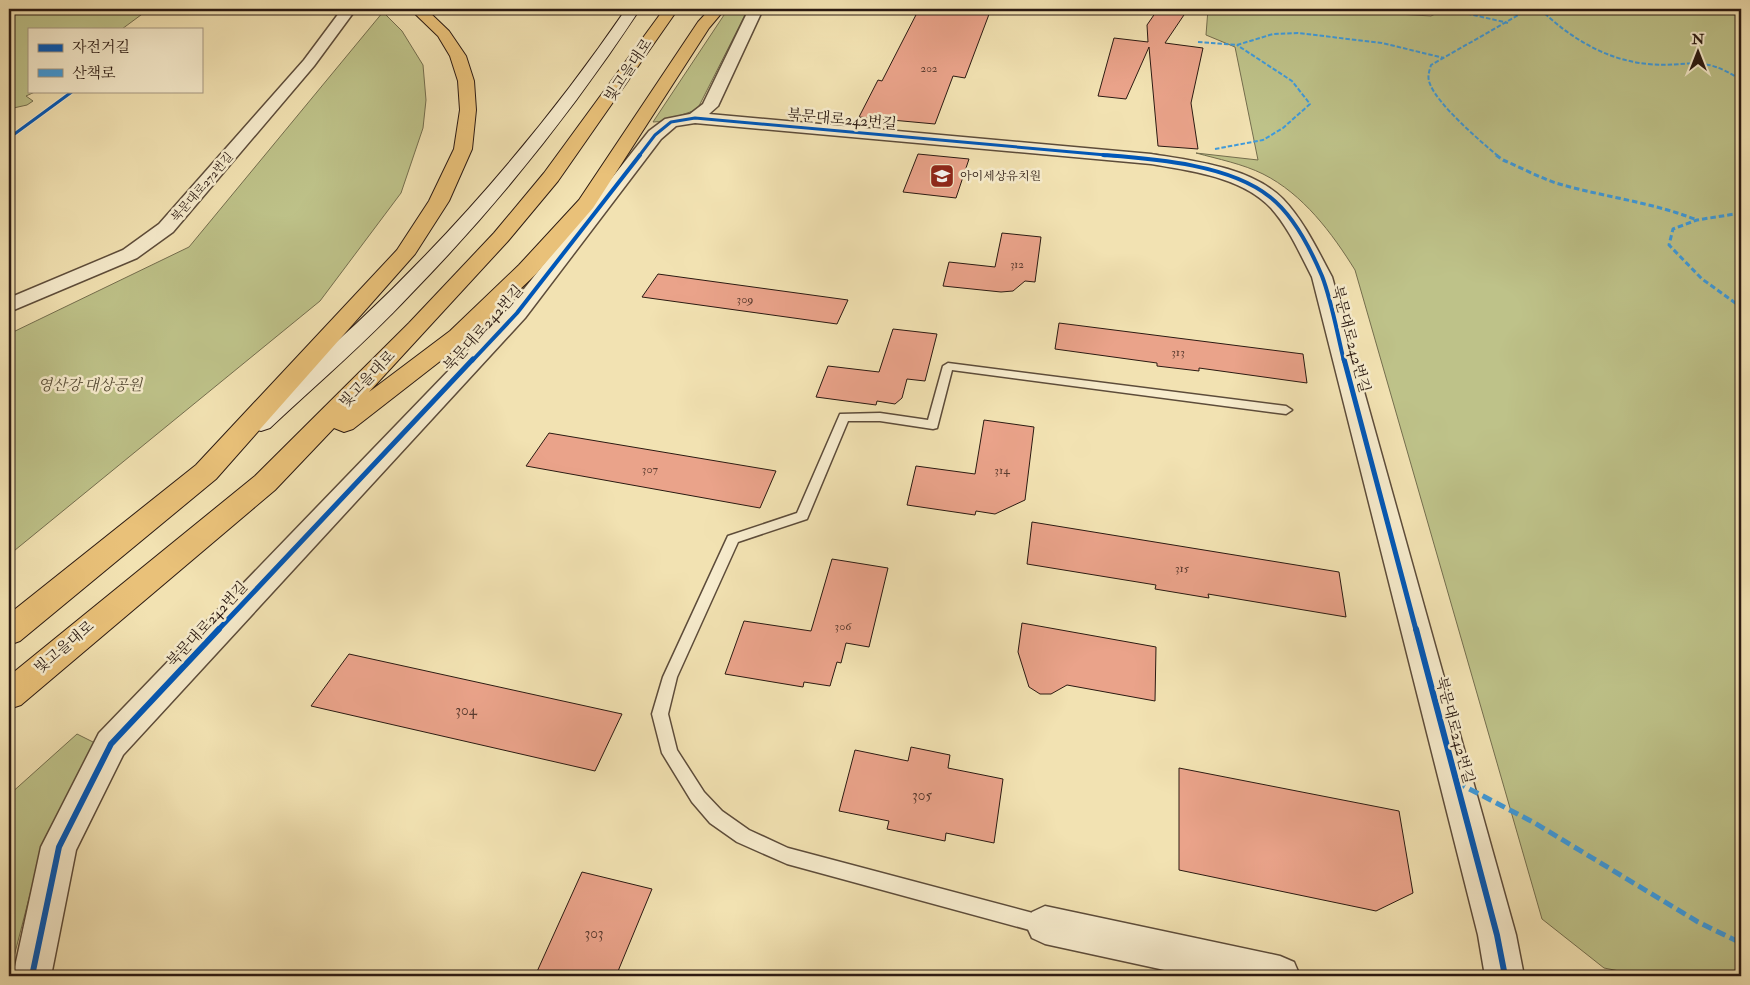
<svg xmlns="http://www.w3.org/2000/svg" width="1750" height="985" font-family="'IM FELL Double Pica','Noto Serif KR',serif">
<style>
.green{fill:#bec289;stroke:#746e4e}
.building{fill:#eaa38a;stroke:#2b1a12}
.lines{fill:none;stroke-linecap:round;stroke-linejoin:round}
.lane-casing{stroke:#5d4c3a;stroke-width:3}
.street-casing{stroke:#5d4c3a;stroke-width:3}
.secondary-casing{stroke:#2b1a12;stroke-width:2}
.highway-casing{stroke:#2b1a12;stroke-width:2}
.path{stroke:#2b1a12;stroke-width:2;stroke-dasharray:0.5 1;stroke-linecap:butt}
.lane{fill:#f7eccd;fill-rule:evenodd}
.street{fill:#f7eccd;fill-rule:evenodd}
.secondary{fill:#f7eccd;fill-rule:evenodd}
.highway{fill:#e9c179;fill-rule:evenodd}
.quiet-far2{stroke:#3d9bde;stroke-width:2;stroke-dasharray:4.5 2;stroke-linecap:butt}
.quiet-far1{stroke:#3d9bde;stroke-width:3;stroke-dasharray:5.5 3;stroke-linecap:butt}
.quiet{stroke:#3d9bde;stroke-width:5;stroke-dasharray:10 5;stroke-linecap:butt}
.cycleway-far3-casing{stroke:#f7eccd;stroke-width:5}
.cycleway-far2-casing{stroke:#f7eccd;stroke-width:6}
.cycleway-far1-casing{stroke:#f7eccd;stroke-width:8}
.cycleway-casing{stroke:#f7eccd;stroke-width:9}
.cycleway-far3{stroke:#0057b8;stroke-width:3}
.cycleway-far2{stroke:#0057b8;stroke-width:4}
.cycleway-far1{stroke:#0057b8;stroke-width:5}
.cycleway{stroke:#0057b8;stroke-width:6}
.labels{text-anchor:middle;stroke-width:5;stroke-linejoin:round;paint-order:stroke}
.far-number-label{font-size:11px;fill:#5b3c30}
.far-poi-label{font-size:12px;fill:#2b1a12;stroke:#f7eccd;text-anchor:start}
.far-street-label{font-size:12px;fill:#2b1a12;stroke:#f7eccd}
.number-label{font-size:12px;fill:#5b3c30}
.street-label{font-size:15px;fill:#2b1a12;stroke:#f7eccd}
.park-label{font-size:15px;font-style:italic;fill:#574c36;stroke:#f7eccd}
.near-number-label{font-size:15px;fill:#5b3c30}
</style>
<rect width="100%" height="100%" fill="#f2e2b2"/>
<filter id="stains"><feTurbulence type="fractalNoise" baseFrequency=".004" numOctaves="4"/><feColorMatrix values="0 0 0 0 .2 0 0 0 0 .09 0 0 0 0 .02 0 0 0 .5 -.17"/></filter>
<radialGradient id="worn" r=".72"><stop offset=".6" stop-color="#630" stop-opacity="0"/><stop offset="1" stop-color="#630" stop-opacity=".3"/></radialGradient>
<g class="green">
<polygon points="9,9 149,9 122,29 29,29 29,91 37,91 26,96 33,101 27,105 9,109"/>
<path d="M728,9H748L697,110C681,114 668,122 653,122Z"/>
<path d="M1208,9H1314L1431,16L1445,9H1718L1741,13V976H1645L1604,968L1542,919L1355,270C1332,233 1303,194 1263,174C1243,164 1218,159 1196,153L1258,160L1235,47L1206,35Z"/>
<polygon points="383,12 402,31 423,65 426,100 423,128 401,193 320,301 9,555 9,334 189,247"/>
<polygon points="77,734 95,743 44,840 9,976 9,795"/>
</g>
<g class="building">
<polygon points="919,9 991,9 965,78 953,76 935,124 859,117 878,80 882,81"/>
<polygon points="1158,9 1188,9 1165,43 1203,48 1191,103 1198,149 1158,146 1149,47 1126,99 1098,96 1114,38 1148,42 1147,25"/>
<polygon points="918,154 969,159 956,198 903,192"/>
<polygon points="1002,233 1041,237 1035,282 1025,281 1013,291 1001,292 943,286 949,262 995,267"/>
<polygon points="658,274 848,300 837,324 642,297"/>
<polygon points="1059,323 1303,354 1307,383 1199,368 1199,371 1157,366 1157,363 1055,349"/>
<polygon points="893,329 937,334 925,381 907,379 902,398 895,404 877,401 876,405 816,397 828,366 879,372"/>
<polygon points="984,420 1034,427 1025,500 995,514 976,511 975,515 907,505 916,466 975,474"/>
<polygon points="549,433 776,471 760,508 526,466"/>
<polygon points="1032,522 1339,572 1346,617 1208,594 1209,598 1155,589 1156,585 1027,564"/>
<polygon points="832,559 888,568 869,647 846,643 841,663 837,662 830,686 804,682 803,687 725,674 744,621 811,631"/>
<polygon points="1022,623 1156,647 1155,701 1067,685 1051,694 1040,694 1029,687 1018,652"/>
<polygon points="349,654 622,714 595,771 311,706"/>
<polygon points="911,747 950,755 948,768 1003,779 994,843 946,833 945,841 887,829 889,821 839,811 855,750 908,761"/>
<polygon points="1179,768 1399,811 1413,893 1376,911 1179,870"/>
<polygon points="582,872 652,889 616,976 535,976"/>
</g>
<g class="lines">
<defs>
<polygon id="lane" points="948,363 1286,406 1292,410 1286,414 952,370 937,428 933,429 880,421 848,421 807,519 738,542 677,677 668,714 677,750 704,792 722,811 749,830 788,848 1044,916 1050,919 1053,925 1050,931 1044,934 787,864 737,842 710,823 692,802 662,753 652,714 663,677 728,536 797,513 840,414 880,413 928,420 943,366"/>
<g id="street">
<polygon points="342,9 356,9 314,66 173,232 137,258 9,312 9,298 123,250 159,224 304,60"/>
<path d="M749,9H763L718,106L709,114L1151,154C1194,161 1251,167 1283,199C1304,221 1318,251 1332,277L1516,935L1524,976H1485L1478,935L1312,277C1300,254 1289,228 1271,208C1242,177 1191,171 1151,164L695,123L676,126L661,139L525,318L123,755L76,850L51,976H13L41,847L99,733L509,308L649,131L665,119L690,114L703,104Z"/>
<polygon points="1045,906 1280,956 1294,962 1300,976 1192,976 1045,944 1032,938 1026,925 1032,912"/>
</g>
<path id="secondary" d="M626,9H640C572,112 496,207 410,295C366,342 317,384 270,428L261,431L252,428L248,422L252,416C287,385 323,355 357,323C458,228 548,123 626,9Z"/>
<g id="highway">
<polygon points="410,9 426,9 449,31 466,56 474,81 476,110 472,149 449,201 415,254 216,479 20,641 9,645 9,614 196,465 397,250 429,201 454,149 460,110 458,81 450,56 438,36"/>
<polygon points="664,9 678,9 558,181 508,241 369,392 450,331 519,265 579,200 698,22 710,9 725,9 709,28 593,208 535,275 466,341 353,429 344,432 334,428 275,490 21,705 9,709 9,676 255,476 409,323 494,233 544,173"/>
</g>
</defs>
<use href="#lane" class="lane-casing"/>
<use href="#street" class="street-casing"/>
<use href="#secondary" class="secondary-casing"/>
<use href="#highway" class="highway-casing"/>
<polyline class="path" points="9,133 15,133"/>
<use href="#lane" class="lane"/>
<use href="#street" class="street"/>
<use href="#secondary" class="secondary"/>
<use href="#highway" class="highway"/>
<g class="quiet-far2">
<polyline points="1448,9 1508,23"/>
<path d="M1540,9C1570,38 1606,60 1648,64C1690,68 1700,53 1741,80"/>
<polyline points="1198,42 1237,45 1273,34 1298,33 1382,43 1444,58"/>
<polyline points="1215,149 1263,140 1283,128 1310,104 1292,81 1237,45"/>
<path d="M1498,156C1480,141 1438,105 1430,84C1427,77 1429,72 1431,65L1529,9"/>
</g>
<g class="quiet-far1">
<path d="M1496,155L1503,160C1520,167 1538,177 1556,183C1603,197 1652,202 1697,220"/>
<polyline points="1741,213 1697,220 1673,229 1669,245 1702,279 1741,307"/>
</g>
<polyline class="quiet" points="1456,782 1533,822 1698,922 1741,943"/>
<defs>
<g id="cycleway-far3">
<polyline points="9,138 73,91"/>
<polyline points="639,156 655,135 671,122 695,118 1117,156"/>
</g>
<g id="cycleway-far2">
<path d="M1103,155C1154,159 1229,164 1270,197C1293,215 1311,250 1322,276C1332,302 1337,333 1344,361"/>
<polyline points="472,361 517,313 640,155"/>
</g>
<g id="cycleway-far1">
<polyline points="1344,359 1416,630"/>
<polyline points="218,630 473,359"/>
</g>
<g id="cycleway">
<polyline points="1416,629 1497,935 1505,976"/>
<polyline points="32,976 59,847 111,744 219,629"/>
</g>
</defs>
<use href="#cycleway-far3" class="cycleway-far3-casing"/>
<use href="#cycleway-far2" class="cycleway-far2-casing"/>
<use href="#cycleway-far1" class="cycleway-far1-casing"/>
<use href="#cycleway" class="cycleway-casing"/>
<use href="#cycleway-far3" class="cycleway-far3"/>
<use href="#cycleway-far2" class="cycleway-far2"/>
<use href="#cycleway-far1" class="cycleway-far1"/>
<use href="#cycleway" class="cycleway"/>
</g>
<defs>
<symbol id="school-square" viewBox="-11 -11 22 22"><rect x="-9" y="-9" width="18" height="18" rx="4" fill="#8f2418" stroke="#f7eccd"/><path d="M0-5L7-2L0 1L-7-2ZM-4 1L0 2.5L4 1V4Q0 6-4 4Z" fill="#fff"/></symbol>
</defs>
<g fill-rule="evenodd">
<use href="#school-square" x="928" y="162" width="28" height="28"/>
</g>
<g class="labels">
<g class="far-number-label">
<text x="929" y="72">202</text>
<text x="1017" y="268">312</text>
</g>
<g class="far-poi-label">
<text x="960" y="180">아이세상유치원</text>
</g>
<g class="far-street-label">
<text transform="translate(202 187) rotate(-49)" y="4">북문대로272번길</text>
</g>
<g class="number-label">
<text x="745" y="303">309</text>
<text x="1178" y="356">313</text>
<text x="650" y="473">307</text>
<text x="1002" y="474">314</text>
<text x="1182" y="572">315</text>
<text x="843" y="630">306</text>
</g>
<g class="street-label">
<text transform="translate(628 70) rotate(-56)" y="5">빛고을대로</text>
<text transform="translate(842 119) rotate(5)" y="5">북문대로242번길</text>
<text transform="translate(483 328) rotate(-48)" y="5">북문대로242번길</text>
<text transform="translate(1351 339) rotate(75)" y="5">북문대로242번길</text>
<text transform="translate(367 379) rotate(-46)" y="5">빛고을대로</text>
<text transform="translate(207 624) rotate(-47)" y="5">북문대로242번길</text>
<text transform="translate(64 647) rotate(-40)" y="5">빛고을대로</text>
<text transform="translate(1455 730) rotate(75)" y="5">북문대로242번길</text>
</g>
<g class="park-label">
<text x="90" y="390">영산강 대상공원</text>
</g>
<g class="near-number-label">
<text x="466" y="715">304</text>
<text x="922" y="800">305</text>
<text x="594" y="938">303</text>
</g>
</g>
<rect width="1750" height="985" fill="none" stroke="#f2e2b2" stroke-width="30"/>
<rect x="10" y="10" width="1730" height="965" fill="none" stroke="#2b1a12" stroke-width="2.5"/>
<rect x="15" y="15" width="1720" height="955" fill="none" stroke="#2b1a12"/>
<rect x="28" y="28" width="175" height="65" fill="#f7eccd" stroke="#a59882"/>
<rect x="38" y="44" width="25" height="8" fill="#0057b8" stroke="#a59882"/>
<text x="72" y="52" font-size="15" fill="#2b1a12">자전거길</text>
<rect x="38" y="69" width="25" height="8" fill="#3d9bde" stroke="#a59882"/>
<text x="72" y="78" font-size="15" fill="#2b1a12">산책로</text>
<g transform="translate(1698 52)" stroke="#f7eccd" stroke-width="4" paint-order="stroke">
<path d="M0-4L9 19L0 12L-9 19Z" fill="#2b1a12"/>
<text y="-8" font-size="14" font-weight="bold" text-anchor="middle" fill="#2b1a12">N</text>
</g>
<rect width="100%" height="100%" filter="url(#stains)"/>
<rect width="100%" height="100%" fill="url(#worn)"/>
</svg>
